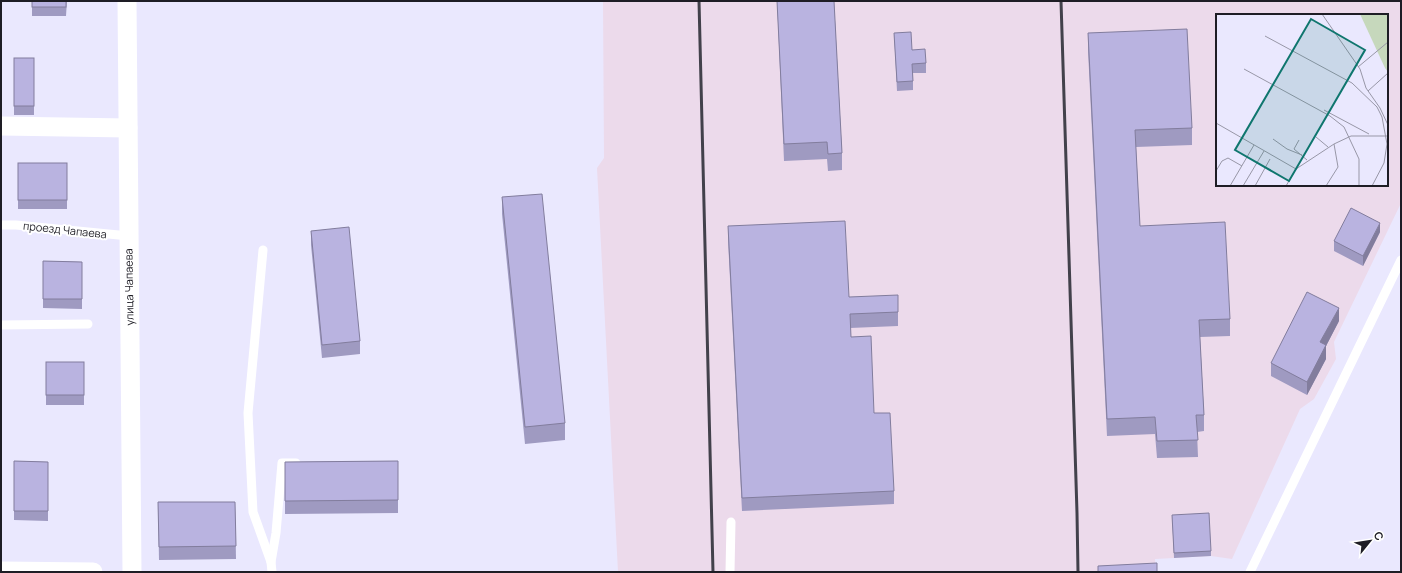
<svg xmlns="http://www.w3.org/2000/svg" width="1402" height="573" font-family="Manrope,sans-serif">
<style>
.industrial{fill:#ecdaeb;fill-rule:evenodd}
.lines{fill:none;stroke-linecap:round;stroke-linejoin:round}
.service{stroke:#fff;stroke-width:9}
.minor{stroke:#fff;stroke-width:19}
.rail{stroke:#42414b;stroke-width:3}
.wall{fill:#9f9ac1}
.shaded-wall{fill:#827d9d}
.building{fill:#b9b3e0;stroke:#827d9d}
.labels{text-anchor:middle;stroke-width:4;stroke-linejoin:round;paint-order:stroke}
.street-label{font-size:11px;fill:#1e1d25;stroke:#fff}
.inset-road{fill:none;stroke:#9897a7;stroke-width:1}
.view{fill:#0f766e;fill-opacity:0.15;stroke:#0f766e;stroke-width:2}
.inset-edge{fill:none;stroke:#1e1d25;stroke-width:2}
</style>
<rect width="100%" height="100%" fill="#eae8fe"/>
<path class="industrial" d="M603,1H1401V203L1334,342L1336,359L1314,399L1300,409L1232,559L1211,556L1155,559L1156,572H618L597,168L604,158ZM1217,15H1387V185H1217Z"/>
<g class="lines">
<g class="service">
<polyline points="1,225 16,225 129,236"/>
<polyline points="263,250 248,413 253,512 271,562"/>
<polyline points="1,325 88,324"/>
<polyline points="272,572 271,562 276,533 282,463 296,463"/>
<polyline points="730,572 731,522"/>
<polyline points="1250,572 1401,260"/>
</g>
<g class="minor">
<polyline points="127,1 132,572"/>
<polyline points="1,126 128,128"/>
<polyline points="1,571 93,572"/>
</g>
<g class="rail">
<polyline points="699,1 713,572"/>
<polyline points="1061,1 1077,513 1078,572"/>
</g>
</g>
<g class="wall">
<polygon points="32,1 67,1 66,16 32,16"/>
<polygon points="777,1 834,1 842,153 842,170 828,171 827,159 784,161"/>
<polygon points="894,33 926,63 926,73 913,73 913,90 897,91"/>
<polygon points="1088,33 1192,128 1192,145 1136,147 1140,226 1230,319 1230,336 1200,337 1204,415 1204,431 1197,432 1198,457 1157,458 1155,434 1107,436 1088,50"/>
<rect x="14" y="58" width="20" height="57"/>
<rect x="18" y="163" width="49" height="46"/>
<polygon points="502,197 565,423 565,440 525,444 502,214"/>
<polygon points="728,226 849,297 898,312 898,326 850,328 851,337 874,413 894,491 894,504 742,511 728,240"/>
<polygon points="311,231 360,341 360,354 322,358 311,245"/>
<polygon points="1380,232 1363,266 1334,251 1334,241"/>
<polygon points="43,261 82,262 82,309 43,308"/>
<polygon points="1339,321 1326,346 1326,359 1307,395 1271,376 1271,363"/>
<rect x="46" y="362" width="38" height="43"/>
<polygon points="14,461 48,462 48,521 14,520"/>
<polygon points="398,461 398,513 285,514 285,462"/>
<polygon points="158,502 235,502 236,559 159,560"/>
<polygon points="1172,515 1211,551 1211,556 1174,558"/>
</g>
<g class="shaded-wall">
<polygon points="1380,223 1380,232 1363,266 1363,256"/>
<polygon points="1339,308 1339,321 1326,346 1326,359 1307,395 1307,382 1320,342"/>
</g>
<g class="building">
<rect x="32" y="1" width="34" height="6"/>
<polygon points="777,1 834,1 842,153 828,154 827,142 784,144"/>
<polygon points="1187,29 1192,128 1135,130 1140,226 1225,222 1230,319 1199,320 1204,415 1196,415 1198,440 1157,441 1155,417 1107,419 1088,33"/>
<polygon points="911,32 912,50 925,49 926,63 912,64 913,81 897,82 894,33"/>
<rect x="14" y="58" width="20" height="48"/>
<rect x="18" y="163" width="49" height="37"/>
<polygon points="542,194 565,423 525,427 502,197"/>
<polygon points="1351,208 1380,223 1363,256 1334,241"/>
<polygon points="845,221 849,297 898,295 898,312 850,314 851,337 871,336 874,413 890,413 894,491 742,498 728,226"/>
<polygon points="349,227 360,341 322,345 311,231"/>
<polygon points="43,261 82,262 82,299 43,299"/>
<polygon points="1307,292 1339,308 1320,342 1326,345 1307,382 1271,363"/>
<rect x="46" y="362" width="38" height="33"/>
<polygon points="14,461 48,462 48,511 14,511"/>
<polygon points="398,461 398,500 285,501 285,462"/>
<polygon points="158,502 235,502 236,546 159,547"/>
<polygon points="1209,513 1211,551 1174,553 1172,515"/>
<polygon points="1157,563 1157,572 1098,572 1098,566"/>
</g>
<g class="labels">
<g class="street-label">
<text transform="translate(65 230) rotate(6)" y="4">проезд Чапаева</text>
<text transform="translate(129 287) rotate(-91)" y="4">улица Чапаева</text>
</g>
</g>
<g transform="translate(1216 14)">
<rect width="172" height="172" fill="#eae8fe"/>
<path d="M144,0H172V58L169,54Z" fill="#c6d8bc"/>
<path class="inset-road" d="M106,0L144,55L150,74L164,94L172,111M49,22L136,69L161,93L166,103L171,130L168,149L156,172M142,53L172,28M28,55L114,102L128,113L143,145V172M152,77L172,59M108,96L153,120M0,109L80,155M100,123L112,133M57,125L71,135L86,141M83,126L78,135L91,146M0,157L6,147L12,144L26,152M14,172L38,131M27,172L48,137M39,172L54,145M70,172L80,155L118,130L135,122H172M110,172L122,153L118,130"/>
<path class="view" d="M95,5L149,36L73,167L19,136Z"/>
<rect width="172" height="172" class="inset-edge"/>
</g>
<rect width="1402" height="573" fill="none" stroke="#1e1d25" stroke-width="4"/>
<g transform="translate(1370 541) rotate(60)" stroke="#ffffff" stroke-width="3" paint-order="stroke">
<path d="M0-3L7 15L0 10L-7 15Z" fill="#1e1d25"/>
<text y="-6" font-size="11" font-weight="bold" text-anchor="middle" fill="#1e1d25">С</text>
</g>
</svg>
